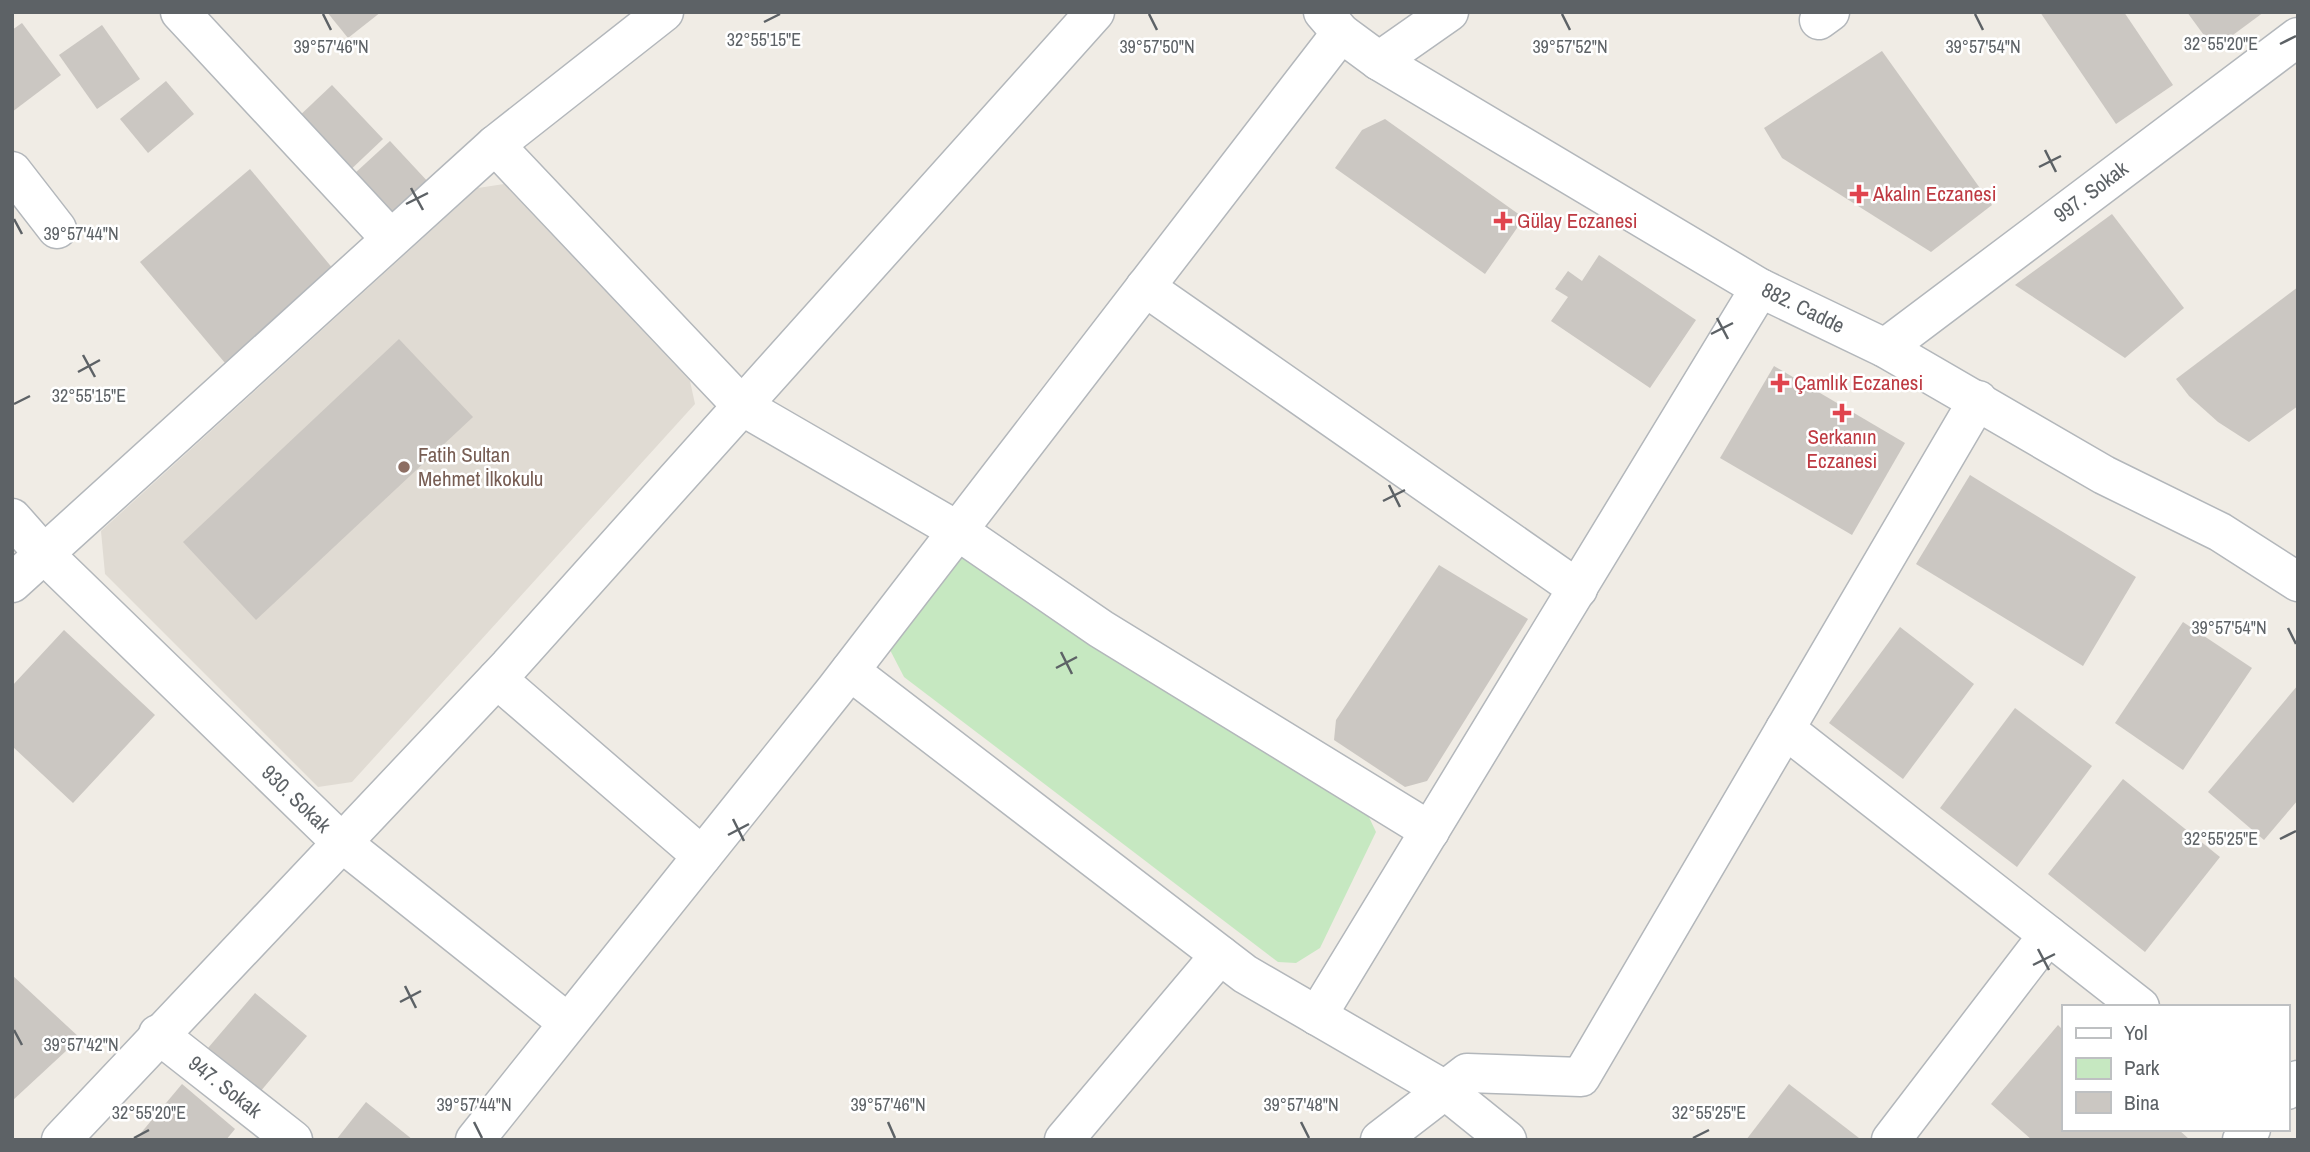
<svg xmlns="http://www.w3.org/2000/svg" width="2310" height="1152" font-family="'Archivo Narrow',sans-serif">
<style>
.education{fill:#e0dbd3}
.green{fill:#c6e8c1}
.building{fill:#cbc7c2}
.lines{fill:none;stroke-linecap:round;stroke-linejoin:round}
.minor-casing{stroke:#b3b7bb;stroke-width:41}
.minor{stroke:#fff;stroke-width:38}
.ticks{fill:none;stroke:#5d6266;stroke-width:2.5}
.health-dot{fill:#e0444e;stroke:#fff;stroke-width:2.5}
.education-dot{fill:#8d6e63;stroke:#fff;stroke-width:2.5}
.labels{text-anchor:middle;stroke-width:5;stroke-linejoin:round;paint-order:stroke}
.street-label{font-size:21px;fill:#5d6266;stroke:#fff}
.health-label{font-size:21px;fill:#be3a42;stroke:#fff;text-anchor:start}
.education-label{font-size:21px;fill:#785e54;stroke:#fff;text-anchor:start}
.ticks-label{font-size:18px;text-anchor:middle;fill:#5d6266;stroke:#fff;stroke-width:5;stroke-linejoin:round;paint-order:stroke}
</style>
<rect width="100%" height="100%" fill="#f0ece5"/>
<polygon class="education" points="504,184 690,381 695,404 352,782 318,787 105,574 101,531 478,188"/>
<polygon class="green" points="968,555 1367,813 1376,832 1320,948 1296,963 1278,962 904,677 889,648 948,565"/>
<g class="building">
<polygon points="327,12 381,12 348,38"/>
<polygon points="2040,12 2124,12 2173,85 2116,124"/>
<polygon points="2187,12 2264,12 2214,49"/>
<polygon points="22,23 61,75 12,112 12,30"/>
<polygon points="102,25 140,79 97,109 59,55"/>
<polygon points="1882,51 1992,205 1931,252 1782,158 1764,128"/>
<polygon points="166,81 194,114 148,153 120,119"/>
<polygon points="332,85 383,139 345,175 295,120"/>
<polygon points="1385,119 1524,218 1485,274 1335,168 1362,130"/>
<polygon points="390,141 430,184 392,218 354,174"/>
<polygon points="250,169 334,270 225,363 140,262"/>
<polygon points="2112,214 2184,308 2125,358 2015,285"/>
<polygon points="1599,255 1696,320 1650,388 1551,321 1568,297 1555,289 1568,271 1582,281"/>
<polygon points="2298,287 2298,406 2249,442 2218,422 2189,396 2176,379"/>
<polygon points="399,339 473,417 256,620 183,542"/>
<polygon points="1774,366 1905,443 1852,535 1720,458"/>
<polygon points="1970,475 2136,577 2083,666 1916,564"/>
<polygon points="1439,565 1528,619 1427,781 1405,787 1334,740 1336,720"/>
<polygon points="2183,622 2252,668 2183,770 2115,723"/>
<polygon points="1900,627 1974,684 1903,779 1829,723"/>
<polygon points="64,630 155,715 73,803 12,746 12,686"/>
<polygon points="2298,685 2298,800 2264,840 2208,792"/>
<polygon points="2015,708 2092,766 2017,867 1940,808"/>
<polygon points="2123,779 2220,857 2145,952 2048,874"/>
<polygon points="12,975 80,1038 12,1101"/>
<polygon points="255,993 307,1036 260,1092 208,1048"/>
<polygon points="2058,1025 2063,1030 2063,1129 2178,1129 2190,1140 2032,1140 1991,1104"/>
<polygon points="182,1084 235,1129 226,1140 135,1140"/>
<polygon points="1789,1084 1859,1138 1857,1140 1746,1140"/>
<polygon points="366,1102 413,1140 336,1140"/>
</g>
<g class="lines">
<defs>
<g id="minor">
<polyline points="180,12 390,238"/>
<polyline points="1323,12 1341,33 1379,61 1760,288 1885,348 2104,475 2220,532 2298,582"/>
<polyline points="1819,20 1830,12"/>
<polyline points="1379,61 1449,12"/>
<polyline points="495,145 742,406 958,531 1101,629 1430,831"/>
<polyline points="12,171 57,229"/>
<polyline points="1145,287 1578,589"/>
<polyline points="1885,348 2298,37"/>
<polyline points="12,518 43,553 341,842 568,1023"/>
<polyline points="12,583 495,145 664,12"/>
<polyline points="850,671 1245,974 1445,1090 1507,1140"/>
<polyline points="497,679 702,856"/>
<polyline points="1785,729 2140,1007"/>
<polyline points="1317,1016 1760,288"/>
<polyline points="158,1034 293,1140"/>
<polyline points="2287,1090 2298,1080"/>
<polyline points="61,1140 509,666 1095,12"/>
<polyline points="475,1140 835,690 1341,33"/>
<polyline points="1064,1140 1220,955"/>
<polyline points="1380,1140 1467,1073 1581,1077 1978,400"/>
<polyline points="1891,1140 2048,935"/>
<polyline points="2242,1140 2251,1129"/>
</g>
</defs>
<use href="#minor" class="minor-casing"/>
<use href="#minor" class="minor"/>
</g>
<path class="ticks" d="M323,14L331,30M1149,14L1157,30M1562,14L1570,30M1975,14L1983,30M764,22L780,14M2280,44L2296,36M2045,150L2056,172M2039,167L2061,156M411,188L423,210M406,204L428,193M14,219L22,234M1717,318L1728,339M1711,334L1733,323M83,355L95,377M78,372L100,360M14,404L30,396M1389,485L1400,507M1383,501L1405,490M2288,628L2296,644M1061,652L1072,674M1056,668L1077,657M733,819L744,841M728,835L749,824M2280,839L2296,831M2038,949L2049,970M2033,965L2055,954M405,986L416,1008M400,1002L421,991M14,1030L22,1045M474,1122L482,1138M888,1122L895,1138M1301,1122L1309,1138M134,1138L149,1130M1693,1138L1709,1130"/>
<g class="health-dot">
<path d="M1855.5 183.5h7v7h7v7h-7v7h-7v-7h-7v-7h7z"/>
<path d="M1499.5 210.5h7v7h7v7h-7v7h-7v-7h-7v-7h7z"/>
<path d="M1776.5 372.5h7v7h7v7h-7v7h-7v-7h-7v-7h7z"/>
<path d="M1838.5 402.5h7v7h7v7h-7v7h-7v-7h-7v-7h7z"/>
</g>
<circle class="education-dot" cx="404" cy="467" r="7"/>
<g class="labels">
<g class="street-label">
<text transform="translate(2091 192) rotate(-37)" y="7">997. Sokak</text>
<text transform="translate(1803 308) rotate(26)" y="7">882. Cadde</text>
<text transform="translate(296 799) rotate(44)" y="7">930. Sokak</text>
<text transform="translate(225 1087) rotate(38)" y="7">947. Sokak</text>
</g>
<g class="health-label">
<text x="1873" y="201">Akalın Eczanesi</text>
<text x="1517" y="228">Gülay Eczanesi</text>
<text x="1794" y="390">Çamlık Eczanesi</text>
<text x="1842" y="444" text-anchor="middle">Serkanın<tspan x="1842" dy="24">Eczanesi</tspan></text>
</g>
<g class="education-label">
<text x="418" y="462">Fatih Sultan<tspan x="418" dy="24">Mehmet İlkokulu</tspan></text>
</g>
</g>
<g class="ticks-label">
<text x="764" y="46">32°55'15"E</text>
<text x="2221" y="50">32°55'20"E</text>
<text x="331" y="53">39°57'46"N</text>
<text x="1157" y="53">39°57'50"N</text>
<text x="1570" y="53">39°57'52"N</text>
<text x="1983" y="53">39°57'54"N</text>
<text x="81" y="240">39°57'44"N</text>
<text x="89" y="402">32°55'15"E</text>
<text x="2229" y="634">39°57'54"N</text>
<text x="2221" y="845">32°55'25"E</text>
<text x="81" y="1051">39°57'42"N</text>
<text x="474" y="1111">39°57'44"N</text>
<text x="888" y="1111">39°57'46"N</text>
<text x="1301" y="1111">39°57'48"N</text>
<text x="149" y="1119">32°55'20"E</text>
<text x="1709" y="1119">32°55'25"E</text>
</g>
<rect width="2310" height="1152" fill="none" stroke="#5d6266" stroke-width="28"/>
<rect x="2062" y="1005" width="228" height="126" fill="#ffffff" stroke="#bec0c2" stroke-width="2"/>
<rect x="2076" y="1028" width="35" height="10" fill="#ffffff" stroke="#bec0c2" stroke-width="2"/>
<text x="2124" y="1040" font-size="21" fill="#5d6266">Yol</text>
<rect x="2076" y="1058" width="35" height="21" fill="#c6e8c1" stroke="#bec0c2" stroke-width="2"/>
<text x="2124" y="1075" font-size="21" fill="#5d6266">Park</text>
<rect x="2076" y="1092" width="35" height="21" fill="#cbc7c2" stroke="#bec0c2" stroke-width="2"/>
<text x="2124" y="1110" font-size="21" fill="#5d6266">Bina</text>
</svg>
